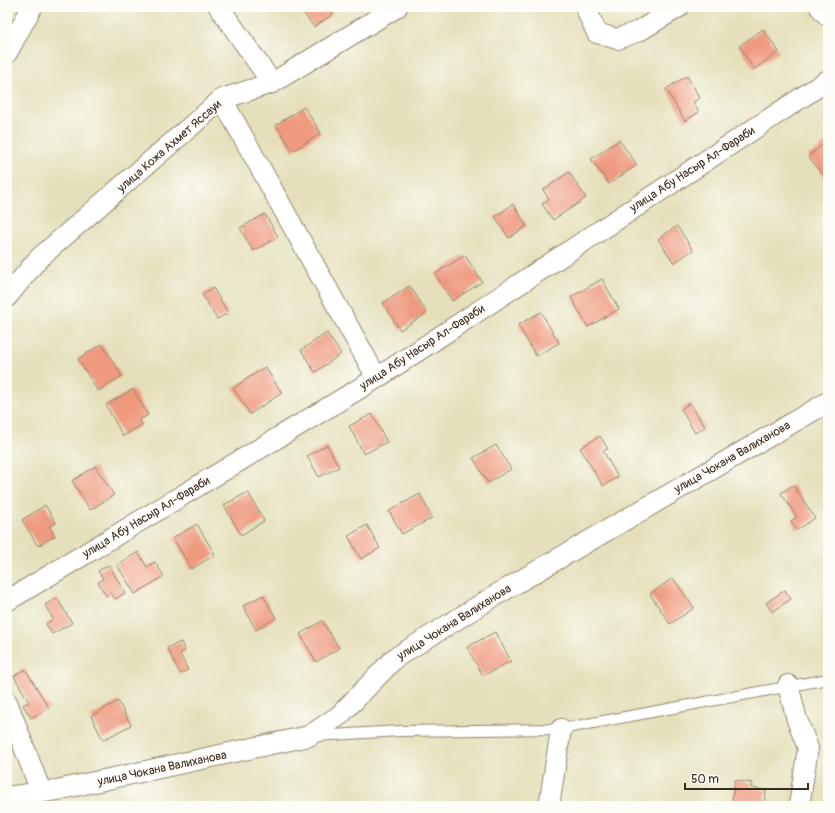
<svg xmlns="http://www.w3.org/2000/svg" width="835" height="813" font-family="Pangolin,sans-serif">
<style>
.building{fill:#ef9a7f}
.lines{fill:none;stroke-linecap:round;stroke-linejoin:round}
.lane-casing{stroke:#90856c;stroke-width:12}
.street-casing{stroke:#90856c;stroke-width:22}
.lane{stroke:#fff;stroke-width:10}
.street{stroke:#fff;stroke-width:20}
.labels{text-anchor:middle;stroke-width:3;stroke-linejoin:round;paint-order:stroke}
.street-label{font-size:12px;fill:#3b2a1e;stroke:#fdfcf7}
</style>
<rect width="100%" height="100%" fill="#fdfcf7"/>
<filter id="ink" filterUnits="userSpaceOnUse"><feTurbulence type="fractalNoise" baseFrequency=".025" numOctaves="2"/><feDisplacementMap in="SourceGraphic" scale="8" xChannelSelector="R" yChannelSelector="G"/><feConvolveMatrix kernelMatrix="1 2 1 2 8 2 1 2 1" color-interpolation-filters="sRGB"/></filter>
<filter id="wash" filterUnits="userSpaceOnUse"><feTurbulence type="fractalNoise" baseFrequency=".012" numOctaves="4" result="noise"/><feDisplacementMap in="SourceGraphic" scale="16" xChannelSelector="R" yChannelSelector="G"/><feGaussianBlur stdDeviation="0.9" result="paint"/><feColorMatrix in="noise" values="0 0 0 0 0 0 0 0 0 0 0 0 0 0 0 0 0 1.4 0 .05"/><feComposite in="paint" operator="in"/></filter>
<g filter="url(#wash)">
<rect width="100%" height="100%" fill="#e5e0bb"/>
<g id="blocks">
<g class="building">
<polygon points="299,7 328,7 333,14 314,27"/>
<polygon points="763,29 779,52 754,69 739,46"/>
<polygon points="687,76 700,98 693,102 699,112 685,121 666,89"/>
<polygon points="304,107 321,133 293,151 276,125"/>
<polygon points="619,140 637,165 609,184 591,159"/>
<polygon points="828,141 828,181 808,156"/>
<polygon points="569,172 586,198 553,220 542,204 549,199 543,190"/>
<polygon points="513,204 527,226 509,238 495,217"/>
<polygon points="265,214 278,237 253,251 240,228"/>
<polygon points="677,226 693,250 674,263 658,239"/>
<polygon points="465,255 482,282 452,301 435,274"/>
<polygon points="602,279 619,309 588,327 571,297"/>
<polygon points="410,286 427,313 400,330 383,303"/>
<polygon points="213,288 228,313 217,319 202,294"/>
<polygon points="541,312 559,343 536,356 518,325"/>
<polygon points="327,333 341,354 315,372 301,350"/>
<polygon points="102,344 122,376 98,391 78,359"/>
<polygon points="265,367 282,393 250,414 233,388"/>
<polygon points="133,389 148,415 139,420 142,425 123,436 106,405"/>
<polygon points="690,403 705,427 695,433 681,409"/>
<polygon points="372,414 387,442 364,454 349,426"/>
<polygon points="600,436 608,449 603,451 618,477 603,486 580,448"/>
<polygon points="327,445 339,467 319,477 307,456"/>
<polygon points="496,445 511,469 488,483 473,458"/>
<polygon points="95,466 114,495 90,510 72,481"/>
<polygon points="793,485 815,518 797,530 791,521 797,517 781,493"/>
<polygon points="248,492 264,521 241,535 224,505"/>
<polygon points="420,494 432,518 402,534 389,511"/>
<polygon points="45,505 56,523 49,526 55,536 38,546 22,520"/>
<polygon points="197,524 215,555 191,569 173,538"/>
<polygon points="367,525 380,548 361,559 348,536"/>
<polygon points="138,552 147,567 155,562 164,576 135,594 117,565"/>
<polygon points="109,565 125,593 115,599 111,593 106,596 98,582 103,579 98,571"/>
<polygon points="673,578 694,608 670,624 650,594"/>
<polygon points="785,590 791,599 772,612 766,603"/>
<polygon points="263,595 276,618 256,630 243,606"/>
<polygon points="57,598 72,623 52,634 46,624 53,619 45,605"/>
<polygon points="322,621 339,648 316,662 300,634"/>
<polygon points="495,632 511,661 483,676 467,647"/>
<polygon points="181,642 185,651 180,654 188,670 180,674 167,648"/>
<polygon points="25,669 49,708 31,718 23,705 29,702 14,676"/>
<polygon points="118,701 131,725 103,740 91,716"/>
<polygon points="735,780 752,783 751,788 766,790 764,806 731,806"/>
</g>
</g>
</g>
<g filter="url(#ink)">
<use href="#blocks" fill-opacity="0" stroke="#90856c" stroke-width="1"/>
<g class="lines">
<defs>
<polyline id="lane" points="315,736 400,731 561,729 828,679"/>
<g id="street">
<polyline points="219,7 272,83"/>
<polyline points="585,7 597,33 617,39 639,31 679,7"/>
<polyline points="820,7 828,16"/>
<polyline points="7,53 32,7"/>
<polyline points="222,99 377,378"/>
<polyline points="7,297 38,259 222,99 272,83 397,7"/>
<polyline points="7,601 377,378 828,80"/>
<polyline points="788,685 797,720 808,748 799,806"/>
<polyline points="7,702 41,792"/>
<polyline points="7,797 57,790 309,736 340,715 395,658 496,595 828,402"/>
<polyline points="549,806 561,729"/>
</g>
</defs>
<use href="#lane" class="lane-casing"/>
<use href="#street" class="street-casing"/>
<use href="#lane" class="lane"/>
<use href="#street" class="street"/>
</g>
</g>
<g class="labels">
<g class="street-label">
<text transform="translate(169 146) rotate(-41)" y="4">улица Кожа Ахмет Яссауи</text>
<text transform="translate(692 169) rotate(-33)" y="4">улица Абу Насыр Ал-Фараби</text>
<text transform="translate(422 347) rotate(-33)" y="4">улица Абу Насыр Ал-Фараби</text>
<text transform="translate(732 457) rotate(-30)" y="4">улица Чокана Валиханова</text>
<text transform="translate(146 517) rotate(-31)" y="4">улица Абу Насыр Ал-Фараби</text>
<text transform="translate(454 622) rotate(-32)" y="4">улица Чокана Валиханова</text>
<text transform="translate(162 768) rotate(-12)" y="4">улица Чокана Валиханова</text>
</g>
</g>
<rect width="835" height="813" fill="none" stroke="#fdfcf7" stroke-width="24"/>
<path d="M685 783v6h123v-6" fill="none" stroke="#3b2a1e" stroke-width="2"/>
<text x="691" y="783" font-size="12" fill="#3b2a1e" stroke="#fdfcf7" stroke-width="3" paint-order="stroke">50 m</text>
</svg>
